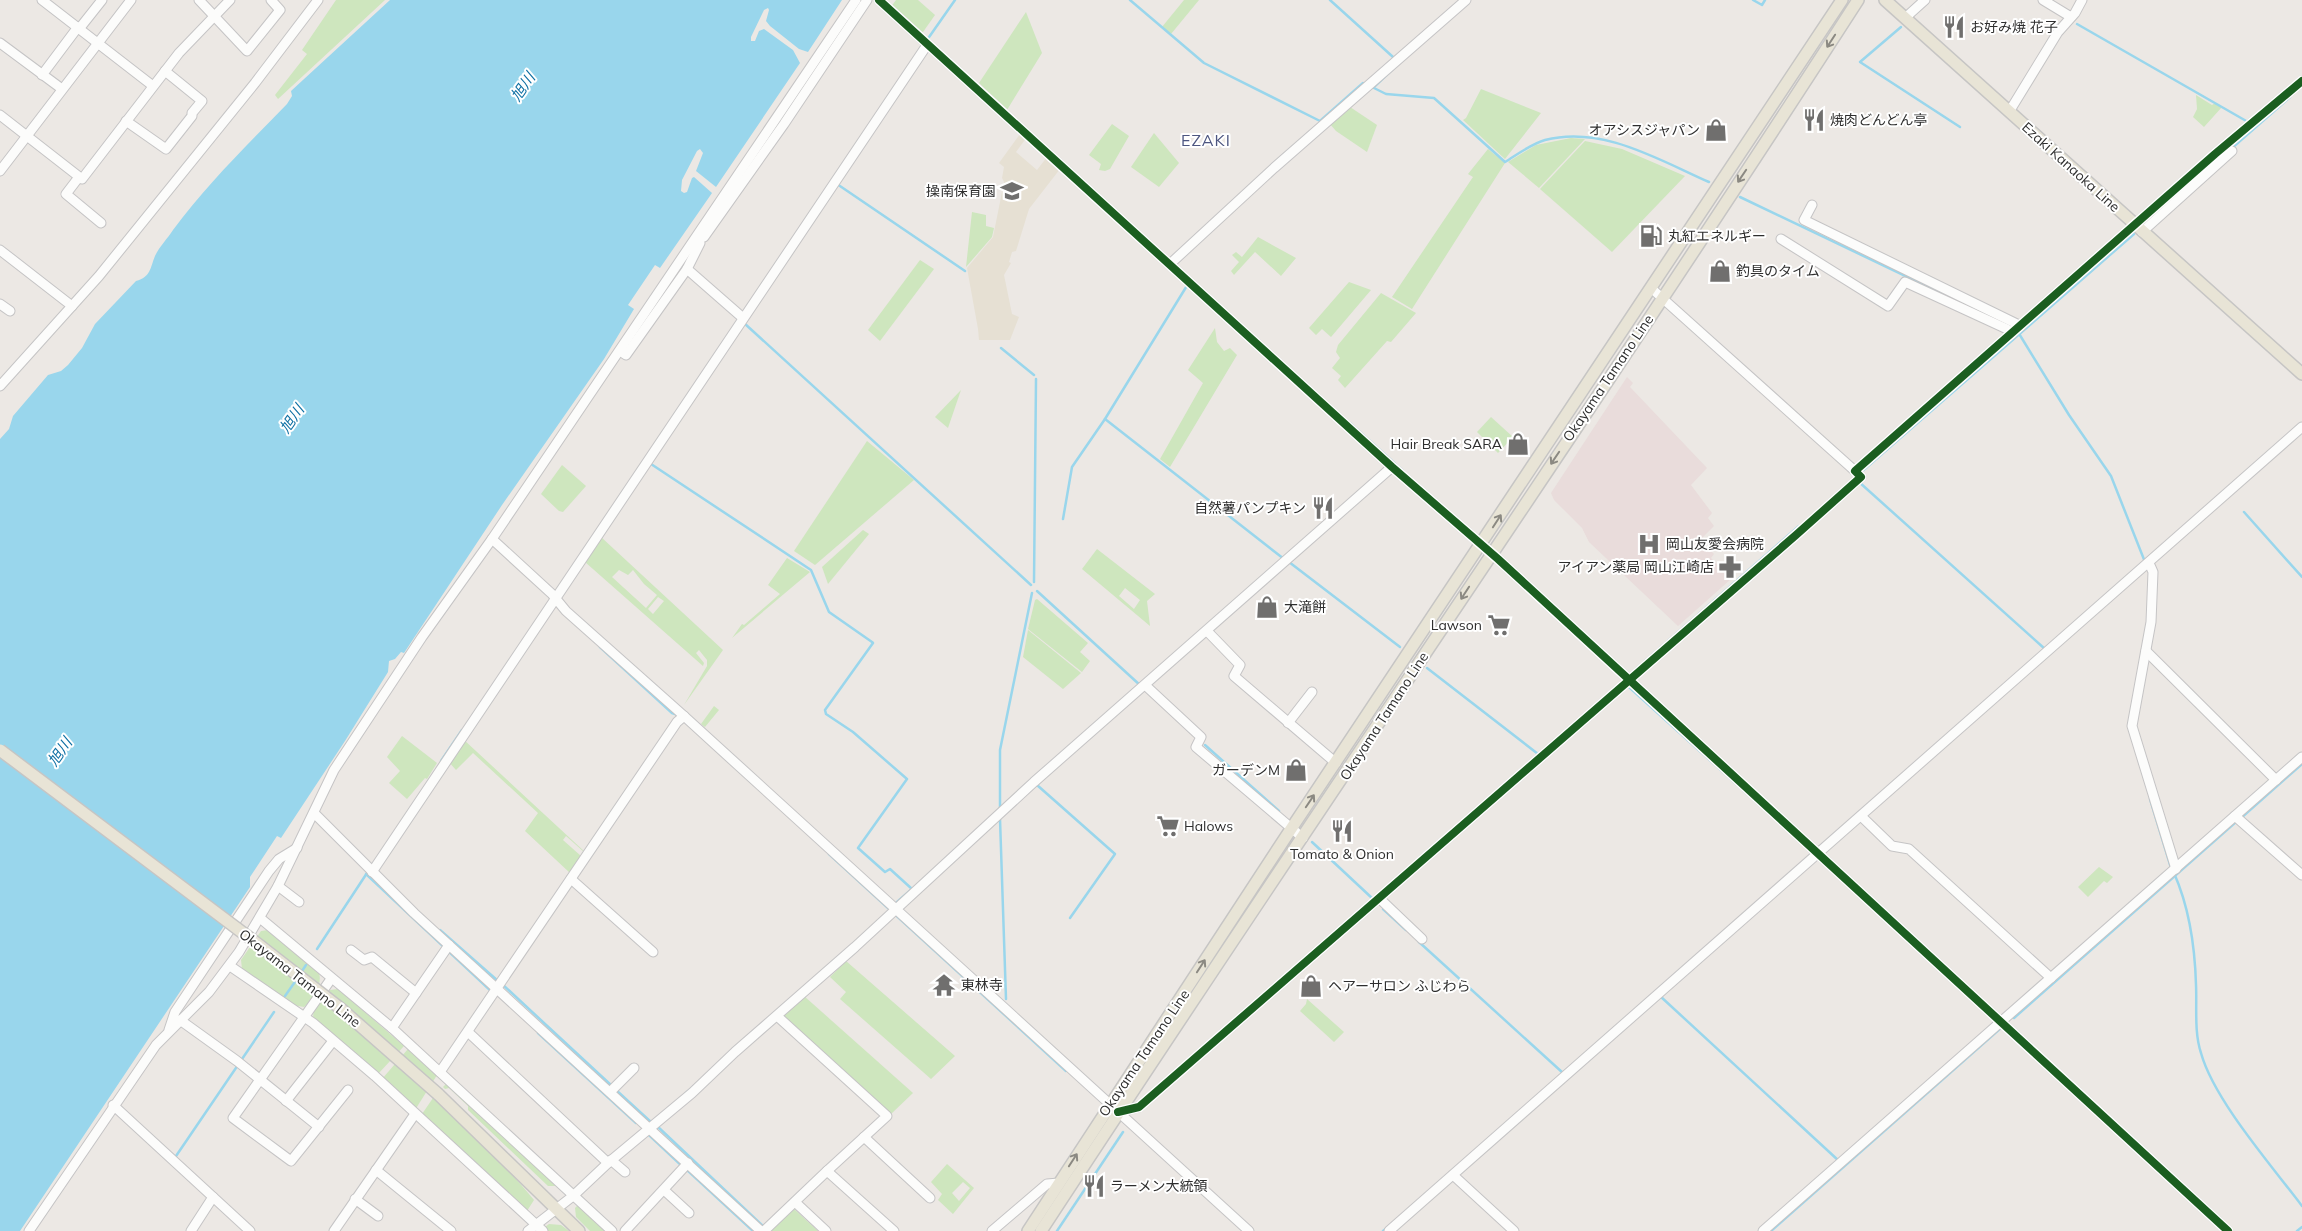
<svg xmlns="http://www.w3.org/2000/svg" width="2302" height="1231" font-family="Mulish,'Noto Sans JP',sans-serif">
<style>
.education{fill:#e6e0d3}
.medical{fill:#e9dcdb}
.green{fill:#cee6be;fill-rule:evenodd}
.water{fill:#99d6ec}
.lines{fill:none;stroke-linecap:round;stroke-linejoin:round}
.stream{stroke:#99d6ec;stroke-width:2.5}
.minor-casing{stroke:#c5c4c5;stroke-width:11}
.major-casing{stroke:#c6c5c4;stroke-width:14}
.minor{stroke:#fcfcfb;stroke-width:9}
.major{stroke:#e8e4d6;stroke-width:11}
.major-bridge-casing{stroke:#c6c5c4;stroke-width:14;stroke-linecap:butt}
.major-bridge{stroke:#e8e4d6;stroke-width:11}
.cycleway-casing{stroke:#fff;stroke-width:11}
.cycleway{stroke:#1b5e20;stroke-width:8}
.oneway{stroke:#8b8982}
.labels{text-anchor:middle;stroke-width:4;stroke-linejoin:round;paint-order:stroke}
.poi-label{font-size:14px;fill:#2e2e2e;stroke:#fff;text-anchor:start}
.street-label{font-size:14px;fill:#2e2e2e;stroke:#fff}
.water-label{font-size:15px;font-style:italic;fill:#0d6fa3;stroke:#fff}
.quarter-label{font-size:16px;letter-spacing:1px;fill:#4d5680;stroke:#fff}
</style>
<rect width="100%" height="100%" fill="#ece8e4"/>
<polygon class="education" points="1020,134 1023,134 1027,137 1016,152 1037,170 1047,157 1060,169 1029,209 1016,251 1012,252 1009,262 1011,263 1004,275 1012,314 1019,317 1010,340 979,340 978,329 967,268 993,237 1004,182 1002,178 1004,167 999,163"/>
<polygon class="medical" points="1627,377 1633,383 1630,387 1707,468 1691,485 1712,513 1708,518 1714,526 1700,540 1714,554 1711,558 1731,579 1678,626 1589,542 1582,528 1554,500 1551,493"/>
<g class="green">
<polygon points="336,0 385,0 278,99 275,95 307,54 302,50"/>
<polygon points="896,0 918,0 935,15 923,32 918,32 891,7"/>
<polygon points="1184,0 1199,0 1171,34 1162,27"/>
<polygon points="1026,12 1042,53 1007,110 979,83"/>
<polygon points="1481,89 1541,113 1505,159 1463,120 1466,118"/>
<polygon points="2196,95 2212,105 2215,103 2222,107 2204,127 2193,117 2197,109"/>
<polygon points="1350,107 1377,125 1367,152 1336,131 1330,124"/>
<polygon points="1112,124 1129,136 1110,169 1105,171 1099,170 1101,164 1089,155"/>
<polygon points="1154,133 1179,163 1159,187 1131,167"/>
<polygon points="1571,138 1585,139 1539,188 1508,162 1536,145"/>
<polygon points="1585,141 1622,149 1685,176 1612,252 1540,189"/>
<polygon points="1488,149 1505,163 1412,309 1392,297 1473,177 1468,174"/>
<polygon points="972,212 986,215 986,226 994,228 992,237 966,267"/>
<polygon points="1258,237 1296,258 1281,276 1255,252 1234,275 1231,271 1239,262 1232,255 1236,252 1242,257"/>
<polygon points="920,260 934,269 880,341 868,330"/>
<polygon points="1349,282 1371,290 1331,337 1322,329 1316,335 1309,328"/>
<polygon points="1381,293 1416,313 1391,342 1387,341 1345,388 1338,380 1341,376 1332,368 1340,358 1336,352 1338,345"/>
<polygon points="1215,328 1217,342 1224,351 1230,348 1237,355 1170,467 1160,459 1203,383 1188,370"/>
<polygon points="961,390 948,428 935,417"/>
<polygon points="1491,417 1513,437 1498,453 1477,432"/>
<polygon points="867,441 914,480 815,565 794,551"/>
<polygon points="562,465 586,486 563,512 559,511 541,494"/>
<polygon points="863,530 869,534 828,584 822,567"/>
<path d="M601,537L723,650L684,705L707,666V660L699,650L696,653L704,663L703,666L585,562ZM619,570L628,575L633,570L644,584L657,595L646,608L612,577ZM658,597L664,601L653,614L648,609Z"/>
<path d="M1097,549L1155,594L1147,601L1150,626L1082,569ZM1125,588L1140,600L1134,609L1119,596Z"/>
<polygon points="787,558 810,572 732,638 742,624 744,625 780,594 768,585"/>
<polygon points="1037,599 1088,643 1080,652 1090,661 1082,672 1028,629 1035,600"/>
<polygon points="1028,630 1081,673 1063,689 1023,657"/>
<polygon points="714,706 719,710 705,727 701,724"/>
<polygon points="402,736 437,763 427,779 425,778 407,799 389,783 400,771 387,757"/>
<path d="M463,739L585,852L570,873L525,831L538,813L473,753L456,770L448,761ZM566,836L584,852L581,856L563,840Z"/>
<polygon points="2099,867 2113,877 2107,883 2104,881 2088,897 2078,887"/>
<path d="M268,930L318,971C324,982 314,999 304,1007L292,1005L242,969L241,960L261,931Z"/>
<polygon points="846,961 955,1056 931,1079 840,999 846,992 830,977"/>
<path d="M338,989L404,1046L378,1074L315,1022C308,1009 323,999 330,990Z"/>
<polygon points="804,996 913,1093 891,1114 782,1015"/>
<polygon points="1307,999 1344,1032 1334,1042 1300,1011 1306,1004"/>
<polygon points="408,1049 437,1075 415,1110 382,1079"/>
<polygon points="447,1083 559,1186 548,1186 468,1110 468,1106 449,1088 445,1089 443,1087"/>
<path d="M433,1098C468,1131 504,1163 534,1200L527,1211L422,1114Z"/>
<path d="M947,1164L974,1188L953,1214L938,1200L942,1194L931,1182ZM963,1182L970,1188L959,1201L952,1193Z"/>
<polygon points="578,1205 608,1231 590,1231 576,1217 575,1208"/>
<polygon points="793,1208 818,1231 772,1231 770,1229"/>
<polygon points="549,1224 561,1225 569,1231 548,1231 545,1227"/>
</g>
<path class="water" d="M390,0H842L808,52L799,49L770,26L766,21L769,10L768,8L764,10L751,37V41H755L759,31L764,29L793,50L800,63L716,187L696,171L703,153L700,149L697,151L682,180L681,191L684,193L687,192L692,178L694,177L712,193L660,268L655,265L628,305L634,309L604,359L502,505L404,653L401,652L395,659L389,661L388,672L345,741L281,838L277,836L250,877V887L20,1231H0V439L9,429L13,416L48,375L61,371L68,365L82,348L95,324L136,281C151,277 150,268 155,256C159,247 168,238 173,230C207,184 247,145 287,104L292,96L291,91Z"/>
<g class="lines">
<g class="stream">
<polyline points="1130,0 1204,63 1320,121 1363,83 1366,85"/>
<polyline points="1330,0 1393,57"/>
<polyline points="1753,0 1762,5 1765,0"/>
<polyline points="2077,24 2248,122"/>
<polyline points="1901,27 1860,62 1960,127"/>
<polyline points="927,40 955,0"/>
<path d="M1372,87L1386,94L1434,98L1505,162C1518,154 1531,144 1545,140C1602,125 1659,160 1709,182"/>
<polyline points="1374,87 1399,63"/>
<polyline points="2232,148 2290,97"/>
<polyline points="837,184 965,271"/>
<polyline points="1740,197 1985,314"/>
<polyline points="1188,284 1105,419 1284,559"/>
<polyline points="744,323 1031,585"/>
<polyline points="2018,332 2069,415 2111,476 2145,562"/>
<polyline points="1001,348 1034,375"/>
<polyline points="1350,423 1403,471"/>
<polyline points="651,464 811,570 829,612 872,642 873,643 825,710 826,714 853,732 907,779 858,848 885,872 890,869 912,889 897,902"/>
<polyline points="1860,473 2134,234"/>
<polyline points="1859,482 2045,649"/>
<polyline points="2244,512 2302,577"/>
<polyline points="1063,519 1072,467 1105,419"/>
<polyline points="1289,562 1400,647"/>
<polyline points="1034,582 1036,379"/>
<polyline points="1037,591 1141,686"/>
<polyline points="600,647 672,713 678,715"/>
<polyline points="1427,668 1538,754"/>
<polyline points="1636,669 1799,526"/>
<polyline points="1629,687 1765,810"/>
<polyline points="1205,745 1279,811"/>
<polyline points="441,761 462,730"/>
<polyline points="1038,784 1037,785 1115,854 1070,918"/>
<polyline points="2150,799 2171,868"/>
<polyline points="1000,810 1000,750 1032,593"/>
<polyline points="2241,818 2302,764"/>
<polyline points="1000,819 1006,999"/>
<polyline points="1312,842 1373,899"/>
<polyline points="829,854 1066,1071"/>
<path d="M2174,873C2189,907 2195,948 2196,985C2197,1007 2194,1032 2201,1053C2214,1100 2272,1166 2302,1206"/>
<polyline points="366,874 491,991"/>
<polyline points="1383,909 1406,930"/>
<polyline points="440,930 498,981"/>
<polyline points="1419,942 1563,1073"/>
<polyline points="317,949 369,870"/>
<polyline points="300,974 306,965"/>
<polyline points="502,984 612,1086"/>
<polyline points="285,996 297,979"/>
<polyline points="1660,996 1839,1161"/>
<polyline points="2014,1018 2237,821"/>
<polyline points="538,1033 636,1123"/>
<polyline points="616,1090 652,1123"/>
<polyline points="685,1094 694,1086"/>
<polyline points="657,1126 764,1227"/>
<polyline points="649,1135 682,1166"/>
<polyline points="174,1159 274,1012"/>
<polyline points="686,1169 753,1231"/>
<polyline points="1057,1231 1123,1132"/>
<polyline points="1383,1231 1388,1227"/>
<polyline points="1771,1231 2002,1027"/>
<polyline points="2297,1231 2302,1227"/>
</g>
<defs>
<g id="minor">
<polyline points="42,0 153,86"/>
<polyline points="199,0 247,51 280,10 271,0"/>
<polyline points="879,0 1392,467 1498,559 2228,1231"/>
<polyline points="2043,0 2071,17"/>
<polyline points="1905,18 1925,0"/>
<polyline points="79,29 102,0"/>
<polyline points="0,43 62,89"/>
<polyline points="42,75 78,27"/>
<polyline points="2009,112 2058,32 2075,13 2082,0"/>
<polyline points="0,115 82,179 179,53 230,0"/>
<polyline points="126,121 166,149 192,116 192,113 202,101 165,71"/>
<polyline points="0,171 131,0"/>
<polyline points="79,177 66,194 101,223"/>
<polyline points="1812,205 1804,220 2021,326"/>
<polyline points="2142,232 2232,151"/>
<polyline points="704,237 784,124 867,0"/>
<polyline points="1781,239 1888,306 1905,282 2007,329 2012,334"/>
<polyline points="0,250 72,306"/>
<polyline points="1170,264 1274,168 1466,0"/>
<polyline points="687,269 743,318"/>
<polyline points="1651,288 1855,471"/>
<polyline points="0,304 10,311"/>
<polyline points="620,351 626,355 687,269 700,243"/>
<polyline points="0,386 99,276 255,83 318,0"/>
<polyline points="492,539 552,594 566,611 684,716 1249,1231"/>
<polyline points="2149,563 2153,572 2151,622 2132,726 2176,869"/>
<polyline points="1207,631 1240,665 1234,676 1336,763"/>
<polyline points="2146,651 2276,780"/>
<polyline points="1145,685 1201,737 1196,747 1303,838"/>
<polyline points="1288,723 1312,692"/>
<polyline points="314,813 414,913 761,1231"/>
<polyline points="1861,816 1892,846 1909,849 2051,978"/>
<polyline points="2235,816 2302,875"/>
<polyline points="372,872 927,45"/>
<polyline points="571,879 653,952"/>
<polyline points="278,886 299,902"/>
<polyline points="1380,899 1422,939"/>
<polyline points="260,918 392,1028 612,1231"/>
<polyline points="351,950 364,960 372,957 416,993"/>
<polyline points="230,966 313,1023 375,1076 543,1231"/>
<polyline points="331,979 233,1118 291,1161 348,1090"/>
<polyline points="777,1016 887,1116 827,1171"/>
<polyline points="180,1020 237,1061 319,1127"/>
<polyline points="392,1028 449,945"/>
<polyline points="169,1030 175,1012 269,871 279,859 297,848"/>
<polyline points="468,1032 608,1163"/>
<polyline points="440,1072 677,722 684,716"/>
<polyline points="610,1092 634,1068"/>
<polyline points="286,1101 333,1041"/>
<polyline points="113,1105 250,1231"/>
<polyline points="1118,1112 1139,1107 1796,535 1861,477 1855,471 2215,154 2302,81"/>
<polyline points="864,1137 930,1198"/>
<polyline points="611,1160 625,1172"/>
<polyline points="376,1170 451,1231"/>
<polyline points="1453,1175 1514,1231"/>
<polyline points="664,1190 689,1213"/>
<polyline points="355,1199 378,1216"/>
<polyline points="795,1202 826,1231"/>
<polyline points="29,1231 156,1045 209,992 239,952 278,886 334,770 422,637 492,539 856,0"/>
<polyline points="191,1231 213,1197"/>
<polyline points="334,1231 415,1114"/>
<polyline points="528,1231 573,1196 608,1163 692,1093 735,1052 855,947 1034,782 1392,467"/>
<polyline points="625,1231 688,1163"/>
<polyline points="764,1231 827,1171 894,1231"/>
<polyline points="992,1231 1047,1184 1059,1183"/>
<polyline points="1389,1231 2302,427"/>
<polyline points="1763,1231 2302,757"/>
</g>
<g id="major">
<polyline points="1885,0 2302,374"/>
<polyline points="438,1094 579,1231"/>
<polyline points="1028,1231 1291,829 1842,0"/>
<path d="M1041,1231C1310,819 1591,414 1858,0"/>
</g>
</defs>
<use href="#minor" class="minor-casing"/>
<use href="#major" class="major-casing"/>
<use href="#minor" class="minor"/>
<use href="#major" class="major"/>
<defs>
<polyline id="major-bridge" points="0,750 259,945 340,1008 438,1094"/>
</defs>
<use href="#major-bridge" class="major-bridge-casing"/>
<use href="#major-bridge" class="major-bridge"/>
<defs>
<g id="cycleway">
<polyline points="879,0 1392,467 1498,559 2228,1231"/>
<polyline points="1118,1112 1139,1107 1796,535 1861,477 1855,471 2215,154 2302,81"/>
</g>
</defs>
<use href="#cycleway" class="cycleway-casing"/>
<use href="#cycleway" class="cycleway"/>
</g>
<defs><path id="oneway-shaft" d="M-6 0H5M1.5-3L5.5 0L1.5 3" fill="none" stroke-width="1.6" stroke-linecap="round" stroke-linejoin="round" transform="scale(1.25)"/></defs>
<g class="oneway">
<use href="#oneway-shaft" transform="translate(1831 41) rotate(123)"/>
<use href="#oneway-shaft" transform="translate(1742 176) rotate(124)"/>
<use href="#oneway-shaft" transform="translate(1555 458) rotate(124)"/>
<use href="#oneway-shaft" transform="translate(1497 521) rotate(-57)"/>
<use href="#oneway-shaft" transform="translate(1465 593) rotate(123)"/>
<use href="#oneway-shaft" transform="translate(1310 801) rotate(-56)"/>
<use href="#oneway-shaft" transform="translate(1201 966) rotate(-57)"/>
<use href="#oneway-shaft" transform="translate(1073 1160) rotate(-57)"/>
</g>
<defs>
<symbol id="restaurant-bare" viewBox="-9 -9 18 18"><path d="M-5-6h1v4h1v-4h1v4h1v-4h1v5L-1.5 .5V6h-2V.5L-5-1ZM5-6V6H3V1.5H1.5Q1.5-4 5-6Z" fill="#706f6e" stroke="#fff" stroke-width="2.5" paint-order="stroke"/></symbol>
<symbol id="shop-bare" viewBox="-9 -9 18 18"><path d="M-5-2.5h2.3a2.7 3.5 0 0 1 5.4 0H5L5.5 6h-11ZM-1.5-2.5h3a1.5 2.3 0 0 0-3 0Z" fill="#706f6e" stroke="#fff" stroke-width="2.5" paint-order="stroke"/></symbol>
<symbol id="school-bare" viewBox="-9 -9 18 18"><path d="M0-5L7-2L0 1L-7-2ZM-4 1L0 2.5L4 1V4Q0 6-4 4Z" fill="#706f6e" stroke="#fff" stroke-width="2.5" paint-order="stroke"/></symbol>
<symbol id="fuel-bare" viewBox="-9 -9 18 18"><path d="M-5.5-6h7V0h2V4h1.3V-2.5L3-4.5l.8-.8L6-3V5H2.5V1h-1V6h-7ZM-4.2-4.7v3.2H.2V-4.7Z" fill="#706f6e" stroke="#fff" stroke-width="2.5" paint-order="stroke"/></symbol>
<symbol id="hospital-bare" viewBox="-9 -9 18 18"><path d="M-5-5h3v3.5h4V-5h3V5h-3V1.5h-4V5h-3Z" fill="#706f6e" stroke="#fff" stroke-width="2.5" paint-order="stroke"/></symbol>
<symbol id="pharmacy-bare" viewBox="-9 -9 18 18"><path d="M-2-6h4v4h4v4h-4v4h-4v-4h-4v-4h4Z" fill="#706f6e" stroke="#fff" stroke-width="2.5" paint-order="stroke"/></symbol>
<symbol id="supermarket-bare" viewBox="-9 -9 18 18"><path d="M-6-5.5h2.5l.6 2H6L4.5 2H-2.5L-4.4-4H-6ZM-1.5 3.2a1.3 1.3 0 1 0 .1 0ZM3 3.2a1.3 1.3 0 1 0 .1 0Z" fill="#706f6e" stroke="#fff" stroke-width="2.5" paint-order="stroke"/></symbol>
<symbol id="temple-bare" viewBox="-9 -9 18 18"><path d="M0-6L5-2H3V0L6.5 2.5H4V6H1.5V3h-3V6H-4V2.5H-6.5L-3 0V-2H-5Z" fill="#706f6e" stroke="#fff" stroke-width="2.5" paint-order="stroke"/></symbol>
</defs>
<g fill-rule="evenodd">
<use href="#restaurant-bare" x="1938" y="11" width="32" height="32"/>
<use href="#restaurant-bare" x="1798" y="104" width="32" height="32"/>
<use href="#shop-bare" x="1700" y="114" width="32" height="32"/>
<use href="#school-bare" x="996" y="175" width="32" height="32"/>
<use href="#fuel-bare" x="1635" y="220" width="32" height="32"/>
<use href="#shop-bare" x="1704" y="255" width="32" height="32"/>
<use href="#shop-bare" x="1502" y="428" width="32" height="32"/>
<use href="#restaurant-bare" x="1307" y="492" width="32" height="32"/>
<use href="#hospital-bare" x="1633" y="528" width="32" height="32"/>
<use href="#pharmacy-bare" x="1714" y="551" width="32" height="32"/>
<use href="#shop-bare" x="1251" y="591" width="32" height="32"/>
<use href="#supermarket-bare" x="1483" y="609" width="32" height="32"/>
<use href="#shop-bare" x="1280" y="754" width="32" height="32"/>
<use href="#supermarket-bare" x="1152" y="810" width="32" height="32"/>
<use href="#restaurant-bare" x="1326" y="815" width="32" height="32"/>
<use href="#temple-bare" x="928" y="969" width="32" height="32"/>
<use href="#shop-bare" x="1295" y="970" width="32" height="32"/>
<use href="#restaurant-bare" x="1078" y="1170" width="32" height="32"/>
</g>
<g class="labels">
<g class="poi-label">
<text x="1970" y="32">お好み焼 花子</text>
<text x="1830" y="125">焼肉どんどん亭</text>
<text x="1700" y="135" text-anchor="end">オアシスジャパン</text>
<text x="996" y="196" text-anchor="end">操南保育園</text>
<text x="1668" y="241">丸紅エネルギー</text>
<text x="1736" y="276">釣具のタイム</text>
<text x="1502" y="449" text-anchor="end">Hair Break SARA</text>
<text x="1306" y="513" text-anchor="end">自然薯パンプキン</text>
<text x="1666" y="549">岡山友愛会病院</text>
<text x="1714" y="572" text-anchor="end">アイアン薬局 岡山江崎店</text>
<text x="1284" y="612">大滝餅</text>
<text x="1482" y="630" text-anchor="end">Lawson</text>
<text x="1280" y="775" text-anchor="end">ガーデンM</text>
<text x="1184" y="831">Halows</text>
<text x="1342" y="859" text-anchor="middle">Tomato &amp; Onion</text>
<text x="961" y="990">東林寺</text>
<text x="1328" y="991">ヘアーサロン ふじわら</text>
<text x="1110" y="1191">ラーメン大統領</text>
</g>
<g class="street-label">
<text transform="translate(2071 167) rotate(42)" y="5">Ezaki Kanaoka Line</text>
<text transform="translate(1608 378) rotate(-56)" y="5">Okayama Tamano Line</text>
<text transform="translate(1384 716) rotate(-57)" y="5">Okayama Tamano Line</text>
<text transform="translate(300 978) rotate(38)" y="5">Okayama Tamano Line</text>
<text transform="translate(1144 1053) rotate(-56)" y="5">Okayama Tamano Line</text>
</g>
<g class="water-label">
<text transform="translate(523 87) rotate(-55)" y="5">旭川</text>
<text transform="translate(292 419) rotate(-55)" y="5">旭川</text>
<text transform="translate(60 752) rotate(-55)" y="5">旭川</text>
</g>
<g class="quarter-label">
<text x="1206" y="146">EZAKI</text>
</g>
</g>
</svg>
